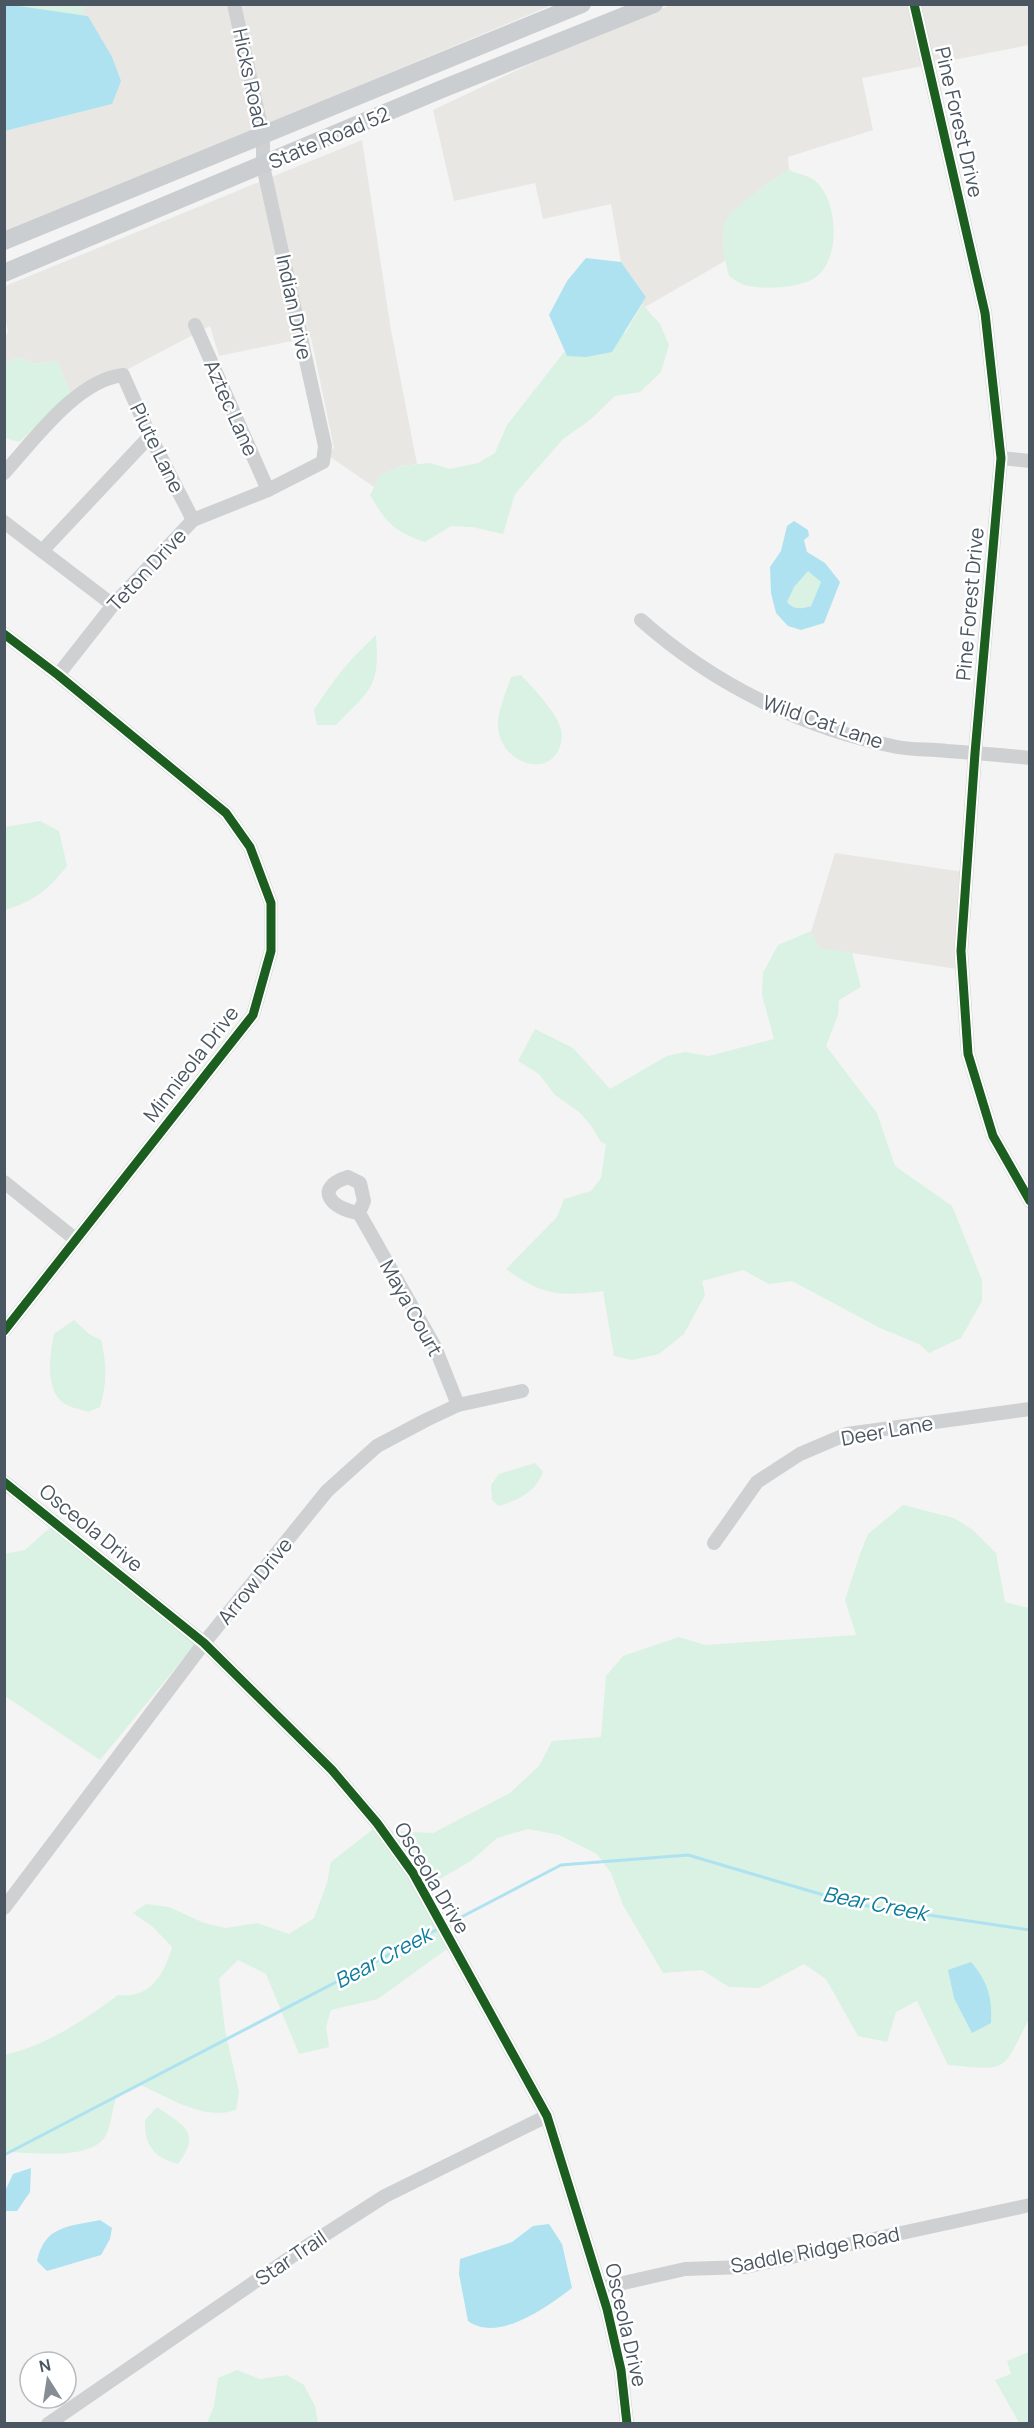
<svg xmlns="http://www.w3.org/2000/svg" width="1034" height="2428" font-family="Manrope,sans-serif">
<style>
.commercial{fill:#e8e7e3}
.green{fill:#d9f2e3}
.water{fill:#aee2f0;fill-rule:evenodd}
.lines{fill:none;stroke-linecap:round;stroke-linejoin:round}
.stream{stroke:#aee2f0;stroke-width:3}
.minor{stroke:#ced0d2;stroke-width:14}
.major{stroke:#caced1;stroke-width:18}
.cycleway-casing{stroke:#fff;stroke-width:13}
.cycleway{stroke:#1b5e20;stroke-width:9}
.labels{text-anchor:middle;stroke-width:5;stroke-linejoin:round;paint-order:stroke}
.street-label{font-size:20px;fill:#4a5661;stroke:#fff}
.water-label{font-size:21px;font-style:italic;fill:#0c7c9b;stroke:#fff}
</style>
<rect width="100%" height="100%" fill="#f4f4f4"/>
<g class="commercial">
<polygon points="84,5 229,5 256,129 5,232 5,131 112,104 88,16 82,15"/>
<polygon points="239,5 552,5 265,125"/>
<polygon points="671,5 1029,5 1029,45 862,78 873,130 788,157 789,170 757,191 724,237 725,261 645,307 642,304 646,297 621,262 611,204 543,219 535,183 454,201 433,110 600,31"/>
<polygon points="362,140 391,330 417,464 401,466 381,475 374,487 326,454 334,448 311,337 219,356 210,326 94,387 71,394 57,361 34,364 20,357 5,363 4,340 8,331 5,318 5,286"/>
<polygon points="835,853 971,873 964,970 818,948 811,932"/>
</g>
<g class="green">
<polygon points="6,5 84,5 82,15"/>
<path d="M788,170C796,173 807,175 814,180C839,199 842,262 813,279C799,288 760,290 745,285C739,284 734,279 729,276C725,261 719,235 726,220C734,205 774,180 788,170Z"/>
<path d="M642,304L660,324L669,345L661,372L640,392L615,396L590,420L563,439L515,494L503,534L472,527L451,526L425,542C395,532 386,523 370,495L380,475L401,466L430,463L450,469L478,463L495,453L507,425L565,351L567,356L626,332Z"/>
<polygon points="20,357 34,364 57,361 71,394 19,442 5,438 5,363"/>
<path d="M808,570L821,582L811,606C802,609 794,610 787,602L794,587Z"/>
<path d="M376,635C380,688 371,689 336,725H317L314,710C333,680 350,659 376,635Z"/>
<path d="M521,675C532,687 563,718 562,736C559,781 501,768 498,727C497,712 506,692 511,677Z"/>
<path d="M40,821L59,831L67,866C48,890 34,901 5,910V827Z"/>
<path d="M811,931L819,948L852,953L861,987L839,1000L838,1015L826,1046L877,1113L895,1166L952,1206L982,1280V1301L961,1338L929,1353L919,1344L880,1328L792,1281L769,1284L743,1270L702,1281L705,1295L684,1334L659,1354L632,1360L614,1356L603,1291C561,1297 541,1295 506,1269L557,1217L564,1199L591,1191L601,1178L606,1144L601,1142L590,1124L579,1112L555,1095L539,1074L518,1061L535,1029L573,1048L610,1089L667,1056L685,1052L709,1056L774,1039L762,995L763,973L778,945Z"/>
<path d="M74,1320L89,1334L101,1340C107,1365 107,1383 100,1407L88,1412C81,1409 71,1408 65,1404C44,1391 50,1353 54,1334Z"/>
<path d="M535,1463L543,1472C536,1492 518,1500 499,1506L492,1500L491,1485L499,1474Z"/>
<path d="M903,1505L954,1518L973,1530L996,1553L1005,1602L1029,1608V2019C1001,2072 1011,2071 948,2065L917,2001L896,2012L887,2042L858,2036L826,1979L804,1964L759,1988L729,1987L702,1970L663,1973L623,1905L611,1873L597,1854L559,1835L528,1829L497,1838L471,1861L426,1887L389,1831L433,1833L510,1793L539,1766L552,1741L601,1737L606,1676L623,1656L679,1637L705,1645L856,1635L845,1600L860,1554L868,1534Z"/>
<polygon points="52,1526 196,1643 100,1760 5,1696 4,1554 25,1550"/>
<path d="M372,1830L377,1831L409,1876L447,1949L378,1999L331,2010L326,2027L329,2047L299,2054L266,1974L238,1960L219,1979L225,2030L239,2092L236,2110C201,2121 170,2097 138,2084L117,2095C113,2106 111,2125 106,2135C92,2162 29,2152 5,2152L4,2055C47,2045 83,2021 118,1995C151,1999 164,1974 172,1947L153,1927L133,1913L146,1904L169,1907L204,1923L226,1928L257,1923L289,1934L314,1918L327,1883L331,1862Z"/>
<path d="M157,2107C182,2125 203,2131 178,2164C154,2158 144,2145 145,2120Z"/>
<polygon points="1029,2352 1029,2423 1019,2423 995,2380 1011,2374 1007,2361"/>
<polygon points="237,2370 260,2379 287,2375 304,2385 315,2406 318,2423 207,2423 214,2406 218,2378"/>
</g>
<g class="water">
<polygon points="5,4 88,16 112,57 121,81 112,104 5,131"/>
<polygon points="586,258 621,262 646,297 612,352 586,357 567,356 549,315 567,281"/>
<path d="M794,521L808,530L809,536L804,540L807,552L825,563L840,582L824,623L801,630L788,626L776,613L771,593L770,567L781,551L787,526ZM808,571L821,582L811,606C802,609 794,610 787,602L794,587Z"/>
<path d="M971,1962C988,1982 992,1997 991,2023L972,2033L954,1998L948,1970Z"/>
<polygon points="31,2168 30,2192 17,2211 5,2211 5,2191 13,2174"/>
<path d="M100,2220L112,2228L110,2239L101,2255L47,2271L37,2261C45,2225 68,2227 100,2220Z"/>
<path d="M549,2224L562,2244L572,2288C547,2307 498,2343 468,2321L459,2274L460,2259L512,2242L533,2226Z"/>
</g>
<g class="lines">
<g class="stream">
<polyline points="446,1925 561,1865 688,1855 854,1904 1030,1930"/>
<polyline points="4,2155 438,1929"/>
</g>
<g class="minor">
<polyline points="914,4 985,313 1001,458 975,753 961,951 968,1054 993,1136 1030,1201"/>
<polyline points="195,325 268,490"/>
<polyline points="1001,458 1030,461"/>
<path d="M4,473C34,440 77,380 123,375L150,436L193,520"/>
<polyline points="4,522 113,605"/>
<polyline points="42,551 150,436"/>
<path d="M641,620C713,684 802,728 897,747C913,750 931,749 947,751C975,753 1002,755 1030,758"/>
<polyline points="4,634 58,675 226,813 250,847 271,903 271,951 253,1015 4,1331"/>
<polyline points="58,675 113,605 193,520 268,490 323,462 325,446 263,166 263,136 234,4"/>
<polyline points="4,1182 75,1239"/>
<path d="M359,1213L364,1201L360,1183L348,1177C313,1188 331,1209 359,1213L435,1347L458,1405"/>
<polyline points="4,1482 204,1643 332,1770 377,1823 413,1873 547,2116 607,2309 621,2370 627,2424"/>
<polyline points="714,1543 757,1482 800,1454 847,1434 1030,1409"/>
<polyline points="4,1908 204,1643 327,1491 377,1446 426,1420 458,1405 522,1391"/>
<polyline points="601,2288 685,2269 745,2267 1030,2205"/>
<polyline points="48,2424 304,2248 385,2196 547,2116"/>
</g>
<g class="major">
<polyline points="4,241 582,4"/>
<polyline points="4,273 442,89 654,4"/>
</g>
<defs>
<g id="cycleway">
<polyline points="914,4 985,313 1001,458 975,753 961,951 968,1054 993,1136 1030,1201"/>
<polyline points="4,634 58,675 226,813 250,847 271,903 271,951 253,1015 4,1331"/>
<polyline points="4,1482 204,1643 332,1770 377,1823 413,1873 547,2116 607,2309 621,2370 627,2424"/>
</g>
</defs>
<use href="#cycleway" class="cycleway-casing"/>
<use href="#cycleway" class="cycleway"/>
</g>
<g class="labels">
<g class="street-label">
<text transform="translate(250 78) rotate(78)" y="7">Hicks Road</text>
<text transform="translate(959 122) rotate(77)" y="7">Pine Forest Drive</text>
<text transform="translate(329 138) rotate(-23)" y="7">State Road 52</text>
<text transform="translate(294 307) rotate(78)" y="7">Indian Drive</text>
<text transform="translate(231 408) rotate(66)" y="7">Aztec Lane</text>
<text transform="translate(157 448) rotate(64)" y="7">Piute Lane</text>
<text transform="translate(147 570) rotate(-47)" y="7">Teton Drive</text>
<text transform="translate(970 604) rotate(-85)" y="7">Pine Forest Drive</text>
<text transform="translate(823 722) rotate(19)" y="7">Wild Cat Lane</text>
<text transform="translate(191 1064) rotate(-52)" y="7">Minnieola Drive</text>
<text transform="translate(411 1308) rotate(61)" y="7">Maya Court</text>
<text transform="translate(887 1431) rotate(-10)" y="7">Deer Lane</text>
<text transform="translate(91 1528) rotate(39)" y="7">Osceola Drive</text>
<text transform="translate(255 1581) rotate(-51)" y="7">Arrow Drive</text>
<text transform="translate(432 1878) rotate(59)" y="7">Osceola Drive</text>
<text transform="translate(815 2250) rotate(-11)" y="7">Saddle Ridge Road</text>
<text transform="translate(291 2258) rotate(-34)" y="7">Star Trail</text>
<text transform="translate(626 2325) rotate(77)" y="7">Osceola Drive</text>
</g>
<g class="water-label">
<text transform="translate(875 1904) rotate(11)" y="7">Bear Creek</text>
<text transform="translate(383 1958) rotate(-28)" y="7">Bear Creek</text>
</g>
</g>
<rect width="1034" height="2428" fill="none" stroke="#4a5661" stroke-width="12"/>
<g transform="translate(48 2380) rotate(348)"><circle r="28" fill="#ffffff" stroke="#b7bbc0" stroke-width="1.5"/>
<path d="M0-4.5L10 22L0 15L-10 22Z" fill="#868d94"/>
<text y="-9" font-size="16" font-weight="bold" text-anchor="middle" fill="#4a5661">N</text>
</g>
</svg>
